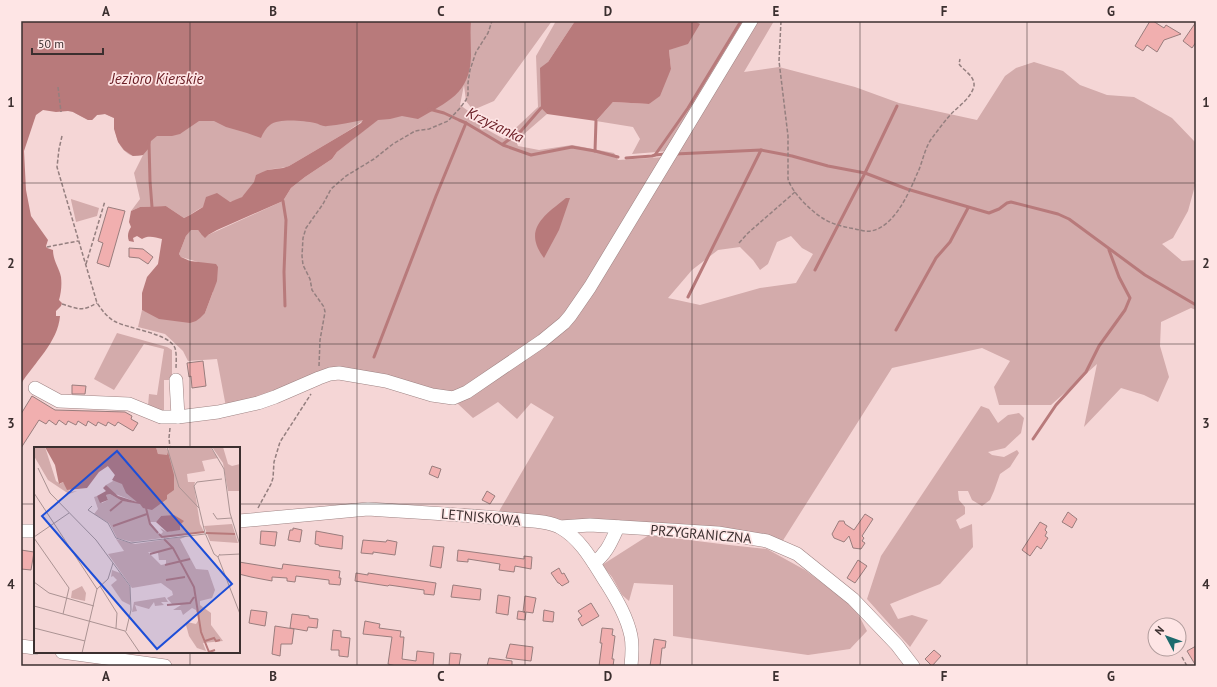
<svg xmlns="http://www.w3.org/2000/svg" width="1217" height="687" font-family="'PT Sans',sans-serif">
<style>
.green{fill:#d3abab;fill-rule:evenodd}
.water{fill:#b87a7b}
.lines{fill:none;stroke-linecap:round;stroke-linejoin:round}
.stream{stroke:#b87a7b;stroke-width:3}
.building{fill:#f1afaf;stroke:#997d7d}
.minor-casing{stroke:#9e8383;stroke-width:14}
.path{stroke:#947f7f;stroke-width:1.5;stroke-dasharray:4 2;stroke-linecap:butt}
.minor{stroke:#fff;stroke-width:13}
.grid{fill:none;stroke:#3b2f2f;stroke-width:1;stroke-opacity:0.55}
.labels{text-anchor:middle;stroke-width:3.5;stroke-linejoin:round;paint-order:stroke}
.street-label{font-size:14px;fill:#3b2f2f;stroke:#fee5e5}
.water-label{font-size:15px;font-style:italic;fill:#6c2027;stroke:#fee5e5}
.inset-river{fill:none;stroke:#b87a7b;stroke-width:2}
.inset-road{fill:none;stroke:#ab9393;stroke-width:1}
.view{fill:#1d4ed8;fill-opacity:0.15;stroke:#1d4ed8;stroke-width:2}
.inset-edge{fill:none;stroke:#3b2f2f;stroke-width:2}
.neatline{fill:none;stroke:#3b2f2f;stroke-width:1.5}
.grid-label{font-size:13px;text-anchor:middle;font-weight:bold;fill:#3b2f2f}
</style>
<rect width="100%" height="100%" fill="#f5d6d6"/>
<g class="green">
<path d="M371,21H552L494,101L473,110L466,101L464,85L460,105L471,113L484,128L504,139L538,107L536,56L556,21H575L548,62L541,108L547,114L516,141L518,146L539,150L572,145L614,153L618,160L665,157L573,306L547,332L453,395L339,368L263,397L226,407L217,359L188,361L183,351L165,334L138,327L142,310L144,311L205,313L213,292L198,262L181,257L179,254L186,236L191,229L198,230L201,234L208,235L283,201L291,188L305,177L332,159L337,152L377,120H364L345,133L289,166C282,169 274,168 267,170C257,174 250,192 242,197C231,205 215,202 203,207C196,210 191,215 184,218L166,206L140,207L131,211L140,199L134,173L143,155C140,156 136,156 133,156C118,151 114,132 114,118L105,114L97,115L92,120H88L73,112Z"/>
<polygon points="695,21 746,21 669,151 632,154 640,139 633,127 596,121 613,102 649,104 671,69 669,50 699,24"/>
<path d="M758,21H774L744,72L779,67L855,87L899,103L977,120L1005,76L1016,68L1034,62L1063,71L1080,85L1107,95L1134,97L1172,118L1195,142L1196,182L1188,211L1173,238L1162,244L1182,261L1196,260V310L1191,308L1161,322L1160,346L1169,377L1158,402L1144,395L1121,388L1084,427L1097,364L1051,405H999L994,387L1010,361L982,348L892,368L782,542L713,530L559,520L498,513L554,417L531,403L517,419L498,402L473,418L457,403L542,346L609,268ZM791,236L802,248L813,254L796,283L760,288L700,305L668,298L692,270L718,250L740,247L753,260L760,270L768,264L777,242Z"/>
<polygon points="71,199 99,208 97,216 76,222 71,200"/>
<polygon points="117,333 167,347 172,350 172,377 169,380 164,380 164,415 148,406 149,394 157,395 164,349 144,344 114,390 94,379"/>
<polygon points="981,406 989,409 998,423 1008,415 1019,413 1024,418 1021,433 1005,448 988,452 992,455 1004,457 1017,450 1019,453 1010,467 1000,474 994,491 990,500 982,506 972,500 968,491 958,491 959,500 965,507 965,514 956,520 960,529 972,524 973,547 940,584 890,604 898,619 912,615 928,620 910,647 867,599 881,556"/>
<polygon points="649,535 729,545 767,549 805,570 855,608 867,631 850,649 808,655 673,636 673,585 634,583 629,601 622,595 612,577 602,565"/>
</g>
<g class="water">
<path d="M21,21H471C470,33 471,44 471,56C470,94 447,102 418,119L402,116L390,119L378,120L337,152L332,159L305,177L291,188L283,201L217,230L208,235L205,238L201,234L198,230H191L186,236L179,254L181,257L190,261L216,264L218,267L217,281L205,313L200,318L196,321L190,323L159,319L142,310V293L147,277L158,264L162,239C155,237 148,235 142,239L137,236L133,238L134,242L129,241C127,236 128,232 131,227L129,222L131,211L140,207L166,206L184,218L190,215L203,207L206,197L217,193L230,202L242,197L254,182L256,175L267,170L283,168L289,166L345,133L361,123L363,120C351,122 339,125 327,126C323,127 319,124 315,123C304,121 279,118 270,125C266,128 263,133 261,138L247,133L226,127L214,121H199L180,134L172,136H157L151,141L149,148L143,155L133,156L124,150L118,142L114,129V118L105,114L97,115L92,120H88L73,112L68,111L56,112L43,110L36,115L24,151L26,190L31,216L48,240L46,246L47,248L53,250C53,261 59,267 61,277C62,285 61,293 59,300L62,303L61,306L56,311V316H60C58,342 34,363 21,384Z"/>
<polygon points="575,21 695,21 700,24 688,44 669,50 671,69 660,96 649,104 613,102 596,121 547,114 541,108 540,68 548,62"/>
<path d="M566,198H570L559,230L544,258C522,229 545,215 566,198Z"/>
</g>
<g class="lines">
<g class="stream">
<polyline points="429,109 444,113 459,120 466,123 503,145 531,155 572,147 595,151 618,157"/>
<polyline points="149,143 150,181 152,207"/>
<polyline points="503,144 521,131 541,108"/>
<polyline points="595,151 596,121"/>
<polyline points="675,154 761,150 792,156 828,166 865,173 907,189 989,213 999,209 1007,203 1011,202 1058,214 1069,219 1145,275 1196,305"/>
<polyline points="655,155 665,154"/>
<polyline points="626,158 652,156 655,155 688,108 741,21"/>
<polyline points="283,201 286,220 284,272 285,306"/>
<polyline points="815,270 865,173 897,106"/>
<polyline points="688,297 761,150"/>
<polyline points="896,330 936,258 950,242 968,208"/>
<polyline points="374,357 436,196 466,123"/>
<polyline points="1033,439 1056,405 1086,372 1099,346 1125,310 1130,298 1119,277 1109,250"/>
</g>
</g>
<g class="building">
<polygon points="1150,21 1153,21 1164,28 1166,25 1181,34 1164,40 1157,52 1147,45 1143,51 1135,46"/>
<polygon points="1196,22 1196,42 1192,48 1183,41"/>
<polygon points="108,207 125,211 109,267 97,263 103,243 98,241"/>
<polygon points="129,248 143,249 153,257 148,264 139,258 129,257"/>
<polygon points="203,361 206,386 192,388 191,376 189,377 187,363"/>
<polygon points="72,385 86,386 85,394 72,394"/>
<polygon points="32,396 55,410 125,412 132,416 131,419 138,423 133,431 118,422 115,426 108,422 106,426 98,422 96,426 88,421 86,426 78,421 76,425 68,421 66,425 59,420 56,425 49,420 46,424 39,420 21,448 21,414"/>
<polygon points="432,466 441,469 438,478 429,474"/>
<polygon points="487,491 495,496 490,504 482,500"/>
<polygon points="1068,512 1077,519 1072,528 1062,522"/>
<polygon points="865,514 873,519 862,536 864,538 862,541 865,543 861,549 853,548 849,536 844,542 834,538 832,534 839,521 844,521 845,524 854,530"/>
<polygon points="1040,522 1047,526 1045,530 1047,532 1045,536 1048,538 1041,549 1037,546 1030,556 1022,550"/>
<polygon points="293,528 302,530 300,542 288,540 290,530 293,530"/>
<polygon points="261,531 277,532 275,546 260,544"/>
<polygon points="316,531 343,536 342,549 319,546 319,545 315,544"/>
<polygon points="363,540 386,542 387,540 397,542 395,555 373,552 373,554 361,553"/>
<polygon points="433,546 444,547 441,568 430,566"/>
<polygon points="21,550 34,552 31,570 21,569"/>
<polygon points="458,550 524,559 524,556 532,557 531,569 515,566 514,572 499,570 500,564 468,559 468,562 457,561"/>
<polygon points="858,560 867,566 855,583 847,578"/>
<polygon points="239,562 282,569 283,564 340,571 339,578 341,578 340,585 329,584 329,580 296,576 295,582 287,581 287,578 272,577 272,581 251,577 239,574"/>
<polygon points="559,568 562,574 564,573 569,582 562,586 559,583 558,583 551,573"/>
<polygon points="356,573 368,575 368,573 436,583 434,595 424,594 424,590 389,585 388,586 355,581"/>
<polygon points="453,585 481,589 480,600 451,597"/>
<polygon points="498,595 510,597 508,615 496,613"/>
<polygon points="525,596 536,598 533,613 526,612 525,620 517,619 518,611 525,612 523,612"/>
<polygon points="591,603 599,616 582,626 578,619 582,616 578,611"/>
<polygon points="251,610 267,612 265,626 249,623"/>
<polygon points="544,610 554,612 553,622 543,621"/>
<polygon points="292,614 309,616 309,618 318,619 317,628 308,627 307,631 290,628"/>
<polygon points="365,621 380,624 379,628 401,631 400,637 404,637 402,659 416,661 417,651 434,653 433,666 396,666 388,664 392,637 363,634"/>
<polygon points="275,626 294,629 292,644 281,644 280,656 272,654"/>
<polygon points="602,628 613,629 612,635 615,636 612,659 614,659 613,666 599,666 602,643 600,643"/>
<polygon points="333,630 341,631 341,637 350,638 348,657 339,656 339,650 331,650"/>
<polygon points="654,639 666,641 665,648 662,648 660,666 650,666"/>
<polygon points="510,644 533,647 531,661 506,658"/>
<polygon points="1196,646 1196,666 1187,651"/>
<polygon points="934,650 941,656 932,666 925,659"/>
<polygon points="450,653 461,654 459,666 449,666"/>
<polygon points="489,658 512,661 512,666 487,666"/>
</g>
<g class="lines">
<defs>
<g id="minor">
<polyline points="176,380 178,417 218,412 258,403 275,397 319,378 330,374 339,373 386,381 432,395 453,398 467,392 542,341 564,323 570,316 590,287 751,21"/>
<polyline points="35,388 59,401 129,404 161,417 178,417"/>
<path d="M239,521L357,510L368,509C416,512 463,515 511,519C525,521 549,520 561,528C582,540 594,564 607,584C617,600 627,617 631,636C633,646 632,656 631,666"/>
<polyline points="560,527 590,525 718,533 767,541 797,554 853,599 897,645 913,666"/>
<polyline points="21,531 35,531"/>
<path d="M594,563C607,553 611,542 618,527"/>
<polyline points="21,646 35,648"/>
<polyline points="62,652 165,666"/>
</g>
</defs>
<use href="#minor" class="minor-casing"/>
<g class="path">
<path d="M781,21L779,61L788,136V179C792,193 812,212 824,219C832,224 841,226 850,228C857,229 864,232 871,231C894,227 909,193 917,174C923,162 924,149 932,138C938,130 944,122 951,114C959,106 971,98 974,86C975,76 964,71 959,64L960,59"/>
<polyline points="58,87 61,112"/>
<path d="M62,136L59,149L57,167L97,303C102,310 106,316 114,321C128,329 169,333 175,348C177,355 176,363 176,369"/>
<polyline points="739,243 748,233 795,192"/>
<polyline points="47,247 78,241"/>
<polyline points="86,264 105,201"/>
<path d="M62,304C79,309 81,312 97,303"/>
<polyline points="319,366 320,340 325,312 324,307 312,290 310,279 303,265 302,256 303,238 306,228 323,204 331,189 346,176 374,159 393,144 415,131 429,129 448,121 460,108 466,100 468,95 468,83 470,70 476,52 488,33 492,21"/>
<polyline points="170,428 169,438 170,448"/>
<polyline points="258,508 271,484 273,478 274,462 280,442 311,394"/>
<polyline points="1182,657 1187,666"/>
</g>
<use href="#minor" class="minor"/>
</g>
<path class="grid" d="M190,21V448M357,21V666M525,21V666M692,21V666M860,21V666M1027,21V666M21,183H1196M21,344H1196M21,504H35M239,504H1196M190,652V666"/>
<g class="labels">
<g class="street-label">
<text transform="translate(481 517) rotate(5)" y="5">LETNISKOWA</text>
<text transform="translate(701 534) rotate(5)" y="5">PRZYGRANICZNA</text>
</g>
<g class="water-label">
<text x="157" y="84">Jezioro Kierskie</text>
<text transform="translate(495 125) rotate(26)" y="5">Krzyżanka</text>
</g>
</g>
<g transform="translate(34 447)">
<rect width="206" height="206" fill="#f5d6d6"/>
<path d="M0,0H11L22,34L26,37L29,35L36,45L43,44L35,47L14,33L0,9ZM122,0H130L135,3L134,0H176L184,11L168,14L171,24L153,27L154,35H161L160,39L166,77L170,85L130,91L126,88L129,85L126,81L133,85L146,82V78L127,69L122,75H116L129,91L98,95L83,91L75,76L60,67L64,62L60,50L63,49L68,56L74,53L72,48L76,47L88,54L105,56L76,45L72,38L79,34L81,28L73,18L124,7ZM178,0H189L194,17L198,19L206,17V44H194L189,16ZM198,77L204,96L176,94L170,79ZM154,89L146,92L162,122L174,123L181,143L178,151L166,154V158L177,166V178L189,194L169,196L172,204L163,201L155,189L152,178L153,175L162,177L165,172L162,163L158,161L149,168L147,163H139L147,158L138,157L133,151L139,148L138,144L127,136L98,141L74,107L90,104L82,92L101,97ZM114,105L124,106L125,113H132V117L127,118ZM78,123L86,126L96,140V158L88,154L77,138L83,133L79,129L77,130ZM48,139L52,146L51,154L37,151L38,144ZM131,150L134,155H127L130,158L121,159L120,155L115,162L101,158L103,164L98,165L100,155Z" fill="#d3abab" fill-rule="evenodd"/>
<path d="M11,0H122L124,7L133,8L134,5L140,28V43L133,48V52L118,63L109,61L106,57L88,54L76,47L72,48L74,53L66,56L63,49L72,44L69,41L72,38L84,49L103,55L92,46L88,37L78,33L81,28L74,19L65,25L53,41L33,43L29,35L25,37L21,18ZM140,68L150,74L146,78V83L133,85L122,75L127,69Z" fill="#b87a7b"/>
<path class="inset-river" d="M112,61L116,77L124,86M76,64L88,54M79,79L113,67M172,86L201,87M125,87L128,90L170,85M130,92L139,101L160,140L167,185L175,205L181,203M116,107L138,101M131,118L156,112M132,133L151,130M133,158L156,156L160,150M171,194L180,191L182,194L186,193"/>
<path class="inset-road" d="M133,0L145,40L165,61M177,0L190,22L196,66L206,98M4,21L16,46L62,93L96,139L97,163L92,184M0,46L63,142L48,206M58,59L54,63L74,76L82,91L97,96L171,87M179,66L183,72L198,71M0,90L35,66M0,91L35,141L29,167M186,107L184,110L180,107L171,86L160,39L163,35L188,32M186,108L206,107M184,110L206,167M0,135L15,146L60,159M66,139L83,166L82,181M63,142L74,132L79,116M0,159L91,184L106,206M0,181L51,194"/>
<path class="view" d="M83,4L198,137L123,202L8,69Z"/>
<rect width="206" height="206" class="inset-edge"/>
</g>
<rect width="1217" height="687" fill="none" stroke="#fee5e5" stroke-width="44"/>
<g transform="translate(1167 637) rotate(311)"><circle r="19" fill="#fee5e5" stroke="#b09c9c"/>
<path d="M0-3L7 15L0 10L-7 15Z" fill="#1d6a6d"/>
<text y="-6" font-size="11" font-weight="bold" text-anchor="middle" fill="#3b2f2f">N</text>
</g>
<path d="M32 48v6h71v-6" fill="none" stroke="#3b2f2f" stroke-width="2"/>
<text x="38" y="48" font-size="12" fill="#3b2f2f" stroke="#fee5e5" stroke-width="3" paint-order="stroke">50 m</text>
<rect x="22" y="22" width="1173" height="643" class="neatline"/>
<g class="grid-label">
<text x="106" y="16">A</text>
<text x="273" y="16">B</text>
<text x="441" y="16">C</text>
<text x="608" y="16">D</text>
<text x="776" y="16">E</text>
<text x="944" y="16">F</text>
<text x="1111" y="16">G</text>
<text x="11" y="107">1</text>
<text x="1206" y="107">1</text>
<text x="11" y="268">2</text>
<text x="1206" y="268">2</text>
<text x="11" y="428">3</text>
<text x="1206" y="428">3</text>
<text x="11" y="589">4</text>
<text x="1206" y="589">4</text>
<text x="106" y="681">A</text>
<text x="273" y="681">B</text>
<text x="441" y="681">C</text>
<text x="608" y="681">D</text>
<text x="776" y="681">E</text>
<text x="944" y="681">F</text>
<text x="1111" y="681">G</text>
</g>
</svg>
